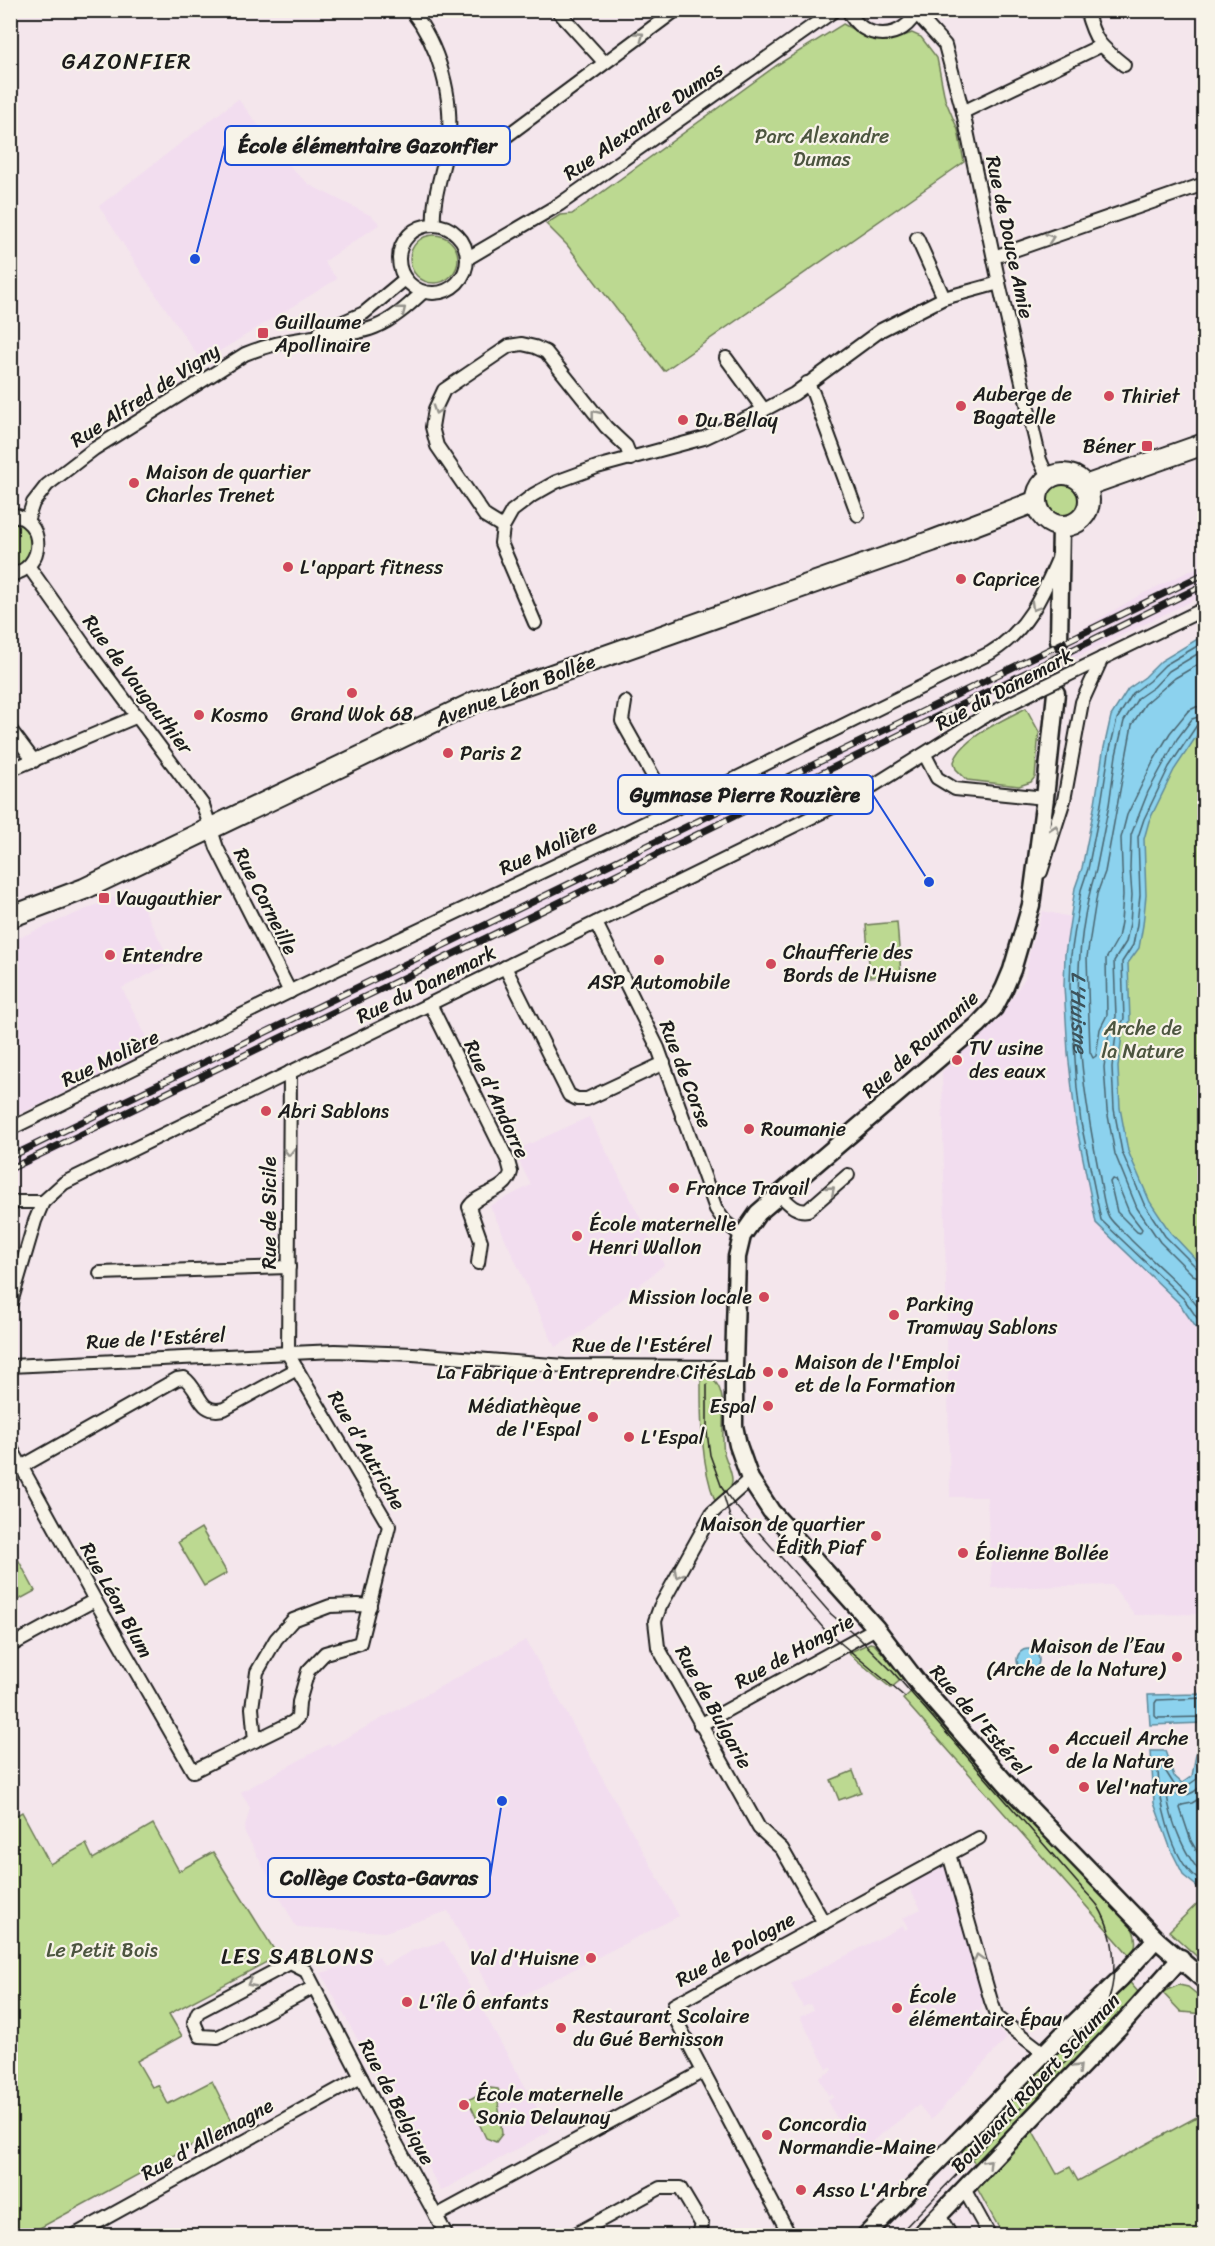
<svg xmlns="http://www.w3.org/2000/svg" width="1215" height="2246" font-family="Sriracha,sans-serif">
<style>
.built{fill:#f2ddef}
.green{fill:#bcd991;stroke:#6c7a56;stroke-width:1.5}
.water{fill:#8cd2ee;stroke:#5f899a;stroke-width:1.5}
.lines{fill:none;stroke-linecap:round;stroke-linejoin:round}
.shore{stroke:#496570;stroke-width:1.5}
.secondary-tunnel{stroke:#c9bec2;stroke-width:16;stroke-dasharray:16 8;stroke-linecap:butt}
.street-casing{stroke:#1c1c1c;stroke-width:16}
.secondary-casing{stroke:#1c1c1c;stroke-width:21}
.primary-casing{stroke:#1c1c1c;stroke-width:24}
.street{stroke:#f7f3e8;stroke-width:12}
.secondary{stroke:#f7f3e8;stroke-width:16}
.primary{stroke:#f7f3e8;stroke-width:20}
.tram{stroke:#1c1c1c;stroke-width:1.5}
.rail-casing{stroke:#1c1c1c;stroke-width:7}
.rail{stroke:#f7f3e8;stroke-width:4.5;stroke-dasharray:14;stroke-linecap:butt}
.street-bridge-casing{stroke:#1c1c1c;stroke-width:16;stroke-linecap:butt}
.street-bridge{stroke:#f7f3e8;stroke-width:12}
.oneway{stroke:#94928c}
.poi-dot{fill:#d1495b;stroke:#f7f3e8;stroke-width:2}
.labels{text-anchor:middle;stroke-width:4.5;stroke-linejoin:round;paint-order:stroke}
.street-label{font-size:20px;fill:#1c1c1c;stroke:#f7f3e8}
.park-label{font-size:20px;fill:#4c553f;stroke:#f7f3e8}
.poi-label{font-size:20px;fill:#1c1c1c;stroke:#f7f3e8;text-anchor:start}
.water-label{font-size:21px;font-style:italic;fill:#3e535b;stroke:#f7f3e8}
.quarter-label{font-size:22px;letter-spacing:1.5px;fill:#1c1c1c;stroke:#f7f3e8}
.leader{fill:none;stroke:#1d4ed8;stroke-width:2}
.callout-dot{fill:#1d4ed8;stroke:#f7f3e8;stroke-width:2}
.callout{fill:#f7f3e8;stroke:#1d4ed8;stroke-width:2}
.callout-label{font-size:21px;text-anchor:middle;font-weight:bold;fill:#1c1c1c}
</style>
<rect width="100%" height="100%" fill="#f4e6ec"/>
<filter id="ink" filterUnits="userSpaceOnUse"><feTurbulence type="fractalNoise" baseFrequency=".0167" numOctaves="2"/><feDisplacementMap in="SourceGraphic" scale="12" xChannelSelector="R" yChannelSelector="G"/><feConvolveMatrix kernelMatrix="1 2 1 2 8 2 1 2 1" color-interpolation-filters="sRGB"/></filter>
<g filter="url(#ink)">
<g class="built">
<polygon points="238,99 295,172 310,185 372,216 380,224 324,262 337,279 202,362 144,277 99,206"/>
<polygon points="1204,564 1204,595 1069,661 1072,635 1075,633 1140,595"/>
<polygon points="1046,648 1045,668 11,1174 11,1151"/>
<polygon points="134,889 171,963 122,988 153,1051 11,1118 11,941"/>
<polygon points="1043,911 1071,917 1065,954 1068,1053 1076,1124 1096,1223 1179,1303 1204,1339 1204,1614 1135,1615 1112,1585 992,1588 987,1497 950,1497 942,1072 969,1044 997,1021 1025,978 1030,950"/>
<polygon points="589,1117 664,1265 582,1332 555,1347 490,1206 531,1185 514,1151"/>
<polygon points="526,1640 679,1916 499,2007 448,1911 385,1932 296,1927 244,1831 250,1808 241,1792 329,1744 331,1746"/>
<polygon points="944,1865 983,1999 980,2013 1007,2038 931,2120 919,2105 857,2153 827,2101 834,2097 832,2094 828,2095 819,2078 833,2070 831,2067 827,2069 800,2017 813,2010 810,2004 803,2007 791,1984 903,1926 905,1930 908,1928 903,1918 921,1909 908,1886"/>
<polygon points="444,1941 550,2131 441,2191 321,1973 379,1957 384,1966 411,1951"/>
</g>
<g class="green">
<path d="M843,24C870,39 883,44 912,33L921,37L937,58L945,99L958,130L964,162L664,371L567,245L546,224L560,215L572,214L777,65Z"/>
<circle cx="434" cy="259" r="24"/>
<circle cx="1063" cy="500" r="16"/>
<polygon points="10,514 27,521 38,551 10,575"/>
<polygon points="1204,678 1204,1306 1081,1090 1081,990"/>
<path d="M1026,708L1039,732L1035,777L1031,782L1019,786L967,780L956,769L954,762C961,738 1005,719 1026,708Z"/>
<polygon points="897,922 901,974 870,977 866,925"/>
<path d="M701,1375C734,1379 719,1430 724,1453C726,1461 732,1471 732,1480C733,1488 721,1496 715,1501C700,1461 701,1418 701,1375Z"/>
<polygon points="201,1528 227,1573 204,1586 178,1542"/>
<polygon points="11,1546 35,1591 11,1604 10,1604"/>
<polygon points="870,1643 874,1644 904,1677 891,1688 848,1653"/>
<path d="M914,1689L1024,1814L1130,1924C1137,1936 1137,1945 1132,1958L903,1699Z"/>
<polygon points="853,1771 861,1792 839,1800 831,1780"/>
<polygon points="22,1812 50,1864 86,1844 93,1859 153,1824 179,1871 213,1852 278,1956 169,2014 182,2036 137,2061 152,2087 158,2085 168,2104 212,2081 233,2123 27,2235 11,2236 10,1819"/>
<polygon points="1204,1897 1204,1963 1169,1931"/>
<polygon points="1126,1978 1139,1993 978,2166 960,2149"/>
<polygon points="1179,1985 1188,1987 1204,2000 1204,2014 1181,2012 1162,1992"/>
<polygon points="490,2088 498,2089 500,2093 498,2101 502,2134 496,2142 486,2138 469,2102 470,2099"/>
<polygon points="1204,2113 1204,2235 1003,2235 973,2181 1030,2126 1057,2174 1070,2167 1078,2181"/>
</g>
<g class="water">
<polygon points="1204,635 1204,725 1174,770 1149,821 1144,839 1146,895 1143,925 1139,948 1128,963 1130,1021 1122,1035 1118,1067 1120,1108 1128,1151 1150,1202 1170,1232 1204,1268 1204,1339 1179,1303 1096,1223 1076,1124 1068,1053 1064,986 1065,954 1075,888 1082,868 1095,803 1103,752 1111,716 1128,689 1145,677 1161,661"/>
<circle cx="1028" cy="1660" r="11"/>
<polygon points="1204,1691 1204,1723 1150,1725 1148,1695 1200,1694"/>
<polygon points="1204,1748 1204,1892 1184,1876 1171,1850 1154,1803 1151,1751 1165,1751 1174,1776 1182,1783 1192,1776 1197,1749"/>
</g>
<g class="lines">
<g class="shore">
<polyline points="1204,642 1165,665 1149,681 1133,693 1117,719 1109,753 1101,804 1088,869 1081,890 1071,955 1070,986 1077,1088 1081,1123 1101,1220 1184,1299 1204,1328"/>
<path id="s1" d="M1204,650L1169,671L1154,687L1138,698L1124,721L1116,755L1109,805L1096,870C1066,966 1079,1071 1098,1168C1101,1180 1103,1207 1109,1217C1114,1225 1125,1233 1131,1240C1156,1265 1184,1286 1204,1315"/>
<polyline points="1204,661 1175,678 1145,704 1132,725 1105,872 1097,894 1087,957 1090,1052 1093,1058 1096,1056 1100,1029 1107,1015 1106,959 1118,938 1121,922 1123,895 1121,838 1127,815 1154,760 1170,733 1188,711 1196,707 1204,706"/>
<polyline points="1204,715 1192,719 1177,739 1148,792 1131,835 1130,868 1132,895 1130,923 1126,942 1114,961 1116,1017 1109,1032 1104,1067 1107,1110 1115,1154 1137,1208 1160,1242 1193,1275 1204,1279"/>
<polyline points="1204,722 1197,725 1169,767 1144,819 1138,837 1140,895 1137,924 1133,945 1122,962 1124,1019 1116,1034 1112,1067 1114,1109 1122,1152 1144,1204 1165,1236 1198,1269 1204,1271"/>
<polygon points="1112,1179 1116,1180 1129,1212 1142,1229 1140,1233 1137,1232 1117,1212 1110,1182"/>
<polyline points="1204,1698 1157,1700 1155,1703 1155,1716 1157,1718 1204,1717"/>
<path d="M1204,1754L1200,1760L1197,1779L1184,1788L1175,1786L1163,1767H1160L1158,1770C1159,1799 1170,1850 1190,1872C1194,1877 1200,1880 1204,1884"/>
<path d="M1204,1781C1196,1794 1184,1799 1170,1792L1167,1795C1170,1819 1186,1860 1204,1875"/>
<polyline points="1204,1796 1192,1803 1182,1805 1180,1808 1191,1841 1204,1863"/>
</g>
<polyline class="secondary-tunnel" points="1056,693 1059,641"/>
<defs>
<g id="street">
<path d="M411,10C439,45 454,98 448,142C444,170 432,196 434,225"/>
<polyline points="557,10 604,62"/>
<path d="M848,10C862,42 904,42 917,10"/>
<path d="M1086,10C1095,42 1099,45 1124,65"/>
<polyline points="916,13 945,45 963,112 999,283 1040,460 1048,478"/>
<polyline points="963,112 1100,46"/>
<polyline points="448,140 492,142 508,135 676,10"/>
<circle cx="433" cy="259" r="34"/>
<polyline points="917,238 944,298"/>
<polyline points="994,257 1204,184"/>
<polyline points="468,258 560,204 835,10"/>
<polyline points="320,332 364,313 405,279"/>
<polyline points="726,358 764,410"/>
<polyline points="807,383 813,393 858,515"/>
<path d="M10,514C47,519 46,569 10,575"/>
<path d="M27,521L33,503L47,485L94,449L245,354C265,346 285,341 307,338C329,334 353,336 375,327C393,320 409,305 423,292"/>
<polyline points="503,527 485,516 437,446 432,427 435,409 444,390 509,346 522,344 535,347 546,352 606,427 626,446 631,459"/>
<polyline points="29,567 92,656 203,805 217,848 290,992"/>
<polyline points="535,623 501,543 503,527 512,511 533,495 556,482 597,467 704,438 764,410 794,394 881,330 944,298 999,283"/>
<polyline points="1068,675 1204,609"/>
<polyline points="625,702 622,721 672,810"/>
<polyline points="10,729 34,761"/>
<polyline points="925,755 937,778 955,789 1045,798"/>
<polyline points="10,770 138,716"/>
<polyline points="1041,872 1064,800 1082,702 1102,658"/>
<polyline points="596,923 658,1048 716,1209 725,1222 742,1236"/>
<polyline points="505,967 569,1095 577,1099 587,1099 664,1063"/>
<path d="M430,1004L508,1161L511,1172C507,1192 479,1192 469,1207L481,1241L478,1263"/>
<path d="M10,1129L297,988L672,810L990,653C1027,631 1042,596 1058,559"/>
<path d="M780,1195C788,1202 796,1213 808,1210L848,1175"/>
<polyline points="10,1205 16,1202 43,1202"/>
<polyline points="100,1273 289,1267"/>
<polyline points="10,1306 35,1221 43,1202 64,1183 863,792 983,717 1043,687"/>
<polyline points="288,1354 290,1072"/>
<polyline points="10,1366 335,1351 413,1354 565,1366 734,1367"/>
<polyline points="10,1446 95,1600 193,1771 293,1722 298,1717 299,1702 308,1671 325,1653 360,1643 389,1526 288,1354"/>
<path d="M21,1467L177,1379L184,1378C201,1390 198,1415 224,1409L297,1369"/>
<polyline points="750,1479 712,1513 660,1607 655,1621 658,1647 759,1828 782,1849 824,1923"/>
<polyline points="10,1646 95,1600"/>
<polyline points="700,1725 876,1628"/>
<polyline points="255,1741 252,1708 257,1672 276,1639 293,1620 330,1606 358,1605 370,1606"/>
<polyline points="949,1854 991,2001 997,2017 1044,2053"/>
<polyline points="314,1987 218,2037 200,2036 194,2022 198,2012 290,1963 306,1971 379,2112 446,2234"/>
<polyline points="964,2189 990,2236"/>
<polyline points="939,2215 951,2236"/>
<polyline points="436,2216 702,2072"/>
<polyline points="73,2236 361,2077"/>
<polyline points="572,2236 660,2188 680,2188 702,2225 698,2236"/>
<polyline points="790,2236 675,2018 674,2005 979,1838"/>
</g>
<g id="secondary">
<polyline points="1059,641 1061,526"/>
<polyline points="1056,693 1045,798 1031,905 1012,970 1004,989 994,1008 978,1025 758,1213 742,1236 737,1257 734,1367 734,1426 738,1445 750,1479 771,1511 876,1628 918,1683 1011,1789 1156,1939 1204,1980"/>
<polyline points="865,2236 1065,2032 1121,1978 1156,1939"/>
<polyline points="919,2236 1123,2023 1181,1958"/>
</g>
<g id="primary">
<circle cx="1063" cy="500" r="26"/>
<polyline points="1085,486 1204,444"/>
<polyline points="10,917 84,889 475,702 932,541 1037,501"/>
</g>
</defs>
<use href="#street" class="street-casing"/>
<use href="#secondary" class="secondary-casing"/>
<use href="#primary" class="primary-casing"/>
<use href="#street" class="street"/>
<use href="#secondary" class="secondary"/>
<use href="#primary" class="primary"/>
<g class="tram">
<path d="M707,1385V1432L710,1455L722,1488L733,1503L831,1614L858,1637L892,1671L1082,1888C1087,1894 1094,1900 1098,1906C1117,1937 1120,1984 1101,2017C1096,2026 1089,2035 1083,2044L897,2236"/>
<polyline points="724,1497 730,1517 741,1533 825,1630 905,1697"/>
</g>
<defs>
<g id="rail">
<polyline points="10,1157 1204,574"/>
<polyline points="10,1169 550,907 1204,585"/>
</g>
</defs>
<use href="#rail" class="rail-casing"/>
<use href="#rail" class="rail"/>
<defs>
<polyline id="street-bridge" points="1043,687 1068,675"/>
</defs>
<use href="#street-bridge" class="street-bridge-casing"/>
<use href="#street-bridge" class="street-bridge"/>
</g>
<defs><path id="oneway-chevron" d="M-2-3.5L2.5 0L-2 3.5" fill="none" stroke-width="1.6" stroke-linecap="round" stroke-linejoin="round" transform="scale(1.5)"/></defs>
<g class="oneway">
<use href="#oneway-chevron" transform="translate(640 36) rotate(-36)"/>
<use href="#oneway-chevron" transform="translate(1050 238) rotate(-19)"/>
<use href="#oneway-chevron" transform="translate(402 310) rotate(-39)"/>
<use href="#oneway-chevron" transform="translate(437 410) rotate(108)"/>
<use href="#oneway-chevron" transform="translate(595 414) rotate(-129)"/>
<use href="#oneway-chevron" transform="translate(1035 607) rotate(121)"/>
<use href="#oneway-chevron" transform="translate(1055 829) rotate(-73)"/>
<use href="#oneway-chevron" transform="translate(289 1152) rotate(90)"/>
<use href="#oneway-chevron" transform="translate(831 1190) rotate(-41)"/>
<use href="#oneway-chevron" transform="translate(678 1574) rotate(119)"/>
<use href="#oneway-chevron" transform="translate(978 1958) rotate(-106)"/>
<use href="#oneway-chevron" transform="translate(251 1983) rotate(152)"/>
<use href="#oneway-chevron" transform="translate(1078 2068) rotate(-46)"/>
<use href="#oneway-chevron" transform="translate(988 2163) rotate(-46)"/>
</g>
</g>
<g class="poi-dot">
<rect x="257" y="327" width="12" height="12" rx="3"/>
<circle cx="1109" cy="396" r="6"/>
<circle cx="961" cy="406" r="6"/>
<circle cx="683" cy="420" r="6"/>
<rect x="1141" y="440" width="12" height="12" rx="3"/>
<circle cx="134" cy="483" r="6"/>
<circle cx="288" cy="567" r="6"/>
<circle cx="961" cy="579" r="6"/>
<circle cx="352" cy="693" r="6"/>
<circle cx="199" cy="715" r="6"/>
<circle cx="448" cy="753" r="6"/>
<rect x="98" y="892" width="12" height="12" rx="3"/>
<circle cx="110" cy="955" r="6"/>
<circle cx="659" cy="960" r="6"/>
<circle cx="771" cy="964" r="6"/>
<circle cx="957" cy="1060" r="6"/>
<circle cx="266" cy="1111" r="6"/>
<circle cx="749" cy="1129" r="6"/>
<circle cx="674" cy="1188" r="6"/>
<circle cx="577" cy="1236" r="6"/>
<circle cx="764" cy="1297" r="6"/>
<circle cx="894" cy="1315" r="6"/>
<circle cx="768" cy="1372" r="6"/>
<circle cx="783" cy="1373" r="6"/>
<circle cx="768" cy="1406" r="6"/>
<circle cx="593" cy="1417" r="6"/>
<circle cx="629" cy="1437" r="6"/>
<circle cx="876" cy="1536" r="6"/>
<circle cx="963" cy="1553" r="6"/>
<circle cx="1177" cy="1657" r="6"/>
<circle cx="1054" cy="1749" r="6"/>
<circle cx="1084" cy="1787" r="6"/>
<circle cx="591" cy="1958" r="6"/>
<circle cx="407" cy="2002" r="6"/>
<circle cx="897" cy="2008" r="6"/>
<circle cx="561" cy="2028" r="6"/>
<circle cx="464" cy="2105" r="6"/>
<circle cx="767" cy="2135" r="6"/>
<circle cx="801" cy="2190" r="6"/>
</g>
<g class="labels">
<g class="street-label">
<text transform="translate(643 121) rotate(-35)" y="7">Rue Alexandre Dumas</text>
<text transform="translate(1010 237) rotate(78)" y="7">Rue de Douce Amie</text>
<text transform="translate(145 395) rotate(-33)" y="7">Rue Alfred de Vigny</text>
<text transform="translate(138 684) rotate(53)" y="7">Rue de Vaugauthier</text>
<text transform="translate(1004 689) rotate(-28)" y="7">Rue du Danemark</text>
<text transform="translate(515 690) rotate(-21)" y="7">Avenue Léon Bollée</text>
<text transform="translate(548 847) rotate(-25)" y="7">Rue Molière</text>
<text transform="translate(266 901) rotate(63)" y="7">Rue Corneille</text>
<text transform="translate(426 984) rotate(-26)" y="7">Rue du Danemark</text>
<text transform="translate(920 1044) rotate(-42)" y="7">Rue de Roumanie</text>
<text transform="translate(110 1058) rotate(-26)" y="7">Rue Molière</text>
<text transform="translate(686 1074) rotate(69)" y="7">Rue de Corse</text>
<text transform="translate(497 1099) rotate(65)" y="7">Rue d'Andorre</text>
<text transform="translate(269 1213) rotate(-90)" y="7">Rue de Sicile</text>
<text transform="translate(156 1338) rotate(-3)" y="7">Rue de l'Estérel</text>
<text x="642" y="1352">Rue de l'Estérel</text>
<text transform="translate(367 1450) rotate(60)" y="7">Rue d'Autriche</text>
<text transform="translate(117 1600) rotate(61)" y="7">Rue Léon Blum</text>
<text transform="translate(794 1651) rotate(-29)" y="7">Rue de Hongrie</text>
<text transform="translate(714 1707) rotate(61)" y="7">Rue de Bulgarie</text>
<text transform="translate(980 1720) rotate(49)" y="7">Rue de l'Estérel</text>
<text transform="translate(735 1949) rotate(-29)" y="7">Rue de Pologne</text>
<text transform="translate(1035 2083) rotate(-47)" y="7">Boulevard Robert Schuman</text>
<text transform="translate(397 2102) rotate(62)" y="7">Rue de Belgique</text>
<text transform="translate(207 2139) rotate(-29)" y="7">Rue d'Allemagne</text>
</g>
<g class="park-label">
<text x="822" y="143">Parc Alexandre<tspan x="822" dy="23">Dumas</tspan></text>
<text x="1143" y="1035">Arche de<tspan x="1143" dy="23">la Nature</tspan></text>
<text x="102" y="1957">Le Petit Bois</text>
</g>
<g class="poi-label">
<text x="275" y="329">Guillaume<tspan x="275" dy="23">Apollinaire</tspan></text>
<text x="973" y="401">Auberge de<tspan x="973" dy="23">Bagatelle</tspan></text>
<text x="1121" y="403">Thiriet</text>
<text x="695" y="427">Du Bellay</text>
<text x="1135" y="453" text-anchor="end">Béner</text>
<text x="146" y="479">Maison de quartier<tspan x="146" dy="23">Charles Trenet</tspan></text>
<text x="300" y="574">L'appart fitness</text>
<text x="973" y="586">Caprice</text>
<text x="352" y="721" text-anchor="middle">Grand Wok 68</text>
<text x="211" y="722">Kosmo</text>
<text x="460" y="760">Paris 2</text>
<text x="116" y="905">Vaugauthier</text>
<text x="783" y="959">Chaufferie des<tspan x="783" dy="23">Bords de l'Huisne</tspan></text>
<text x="122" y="962">Entendre</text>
<text x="659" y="989" text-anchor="middle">ASP Automobile</text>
<text x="969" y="1055">TV usine<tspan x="969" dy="23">des eaux</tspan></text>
<text x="278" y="1118">Abri Sablons</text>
<text x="761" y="1136">Roumanie</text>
<text x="686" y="1195">France Travail</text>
<text x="589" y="1231">École maternelle<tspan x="589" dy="23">Henri Wallon</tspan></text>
<text x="752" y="1304" text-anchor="end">Mission locale</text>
<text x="906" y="1311">Parking<tspan x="906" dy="23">Tramway Sablons</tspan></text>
<text x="795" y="1369">Maison de l'Emploi<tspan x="795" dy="23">et de la Formation</tspan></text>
<text x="756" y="1379" text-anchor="end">La Fabrique à Entreprendre CitésLab</text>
<text x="581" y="1413" text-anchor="end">Médiathèque<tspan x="581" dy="23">de l'Espal</tspan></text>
<text x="756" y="1413" text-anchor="end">Espal</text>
<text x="641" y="1444">L'Espal</text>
<text x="864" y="1531" text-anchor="end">Maison de quartier<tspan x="864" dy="23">Édith Piaf</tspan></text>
<text x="975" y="1560">Éolienne Bollée</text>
<text x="1165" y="1653" text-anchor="end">Maison de l’Eau<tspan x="1165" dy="23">(Arche de la Nature)</tspan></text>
<text x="1066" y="1745">Accueil Arche<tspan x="1066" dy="23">de la Nature</tspan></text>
<text x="1096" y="1794">Vel'nature</text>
<text x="579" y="1965" text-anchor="end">Val d'Huisne</text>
<text x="909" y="2003">École<tspan x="909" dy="23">élémentaire Épau</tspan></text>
<text x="419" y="2009">L'île Ô enfants</text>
<text x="573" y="2023">Restaurant Scolaire<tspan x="573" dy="23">du Gué Bernisson</tspan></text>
<text x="476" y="2101">École maternelle<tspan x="476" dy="23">Sonia Delaunay</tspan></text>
<text x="779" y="2131">Concordia<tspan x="779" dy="23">Normandie-Maine</tspan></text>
<text x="813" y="2197">Asso L'Arbre</text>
</g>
<g class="water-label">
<text dy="7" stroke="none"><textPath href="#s1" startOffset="405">L'Huisne</textPath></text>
</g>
<g class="quarter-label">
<text x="127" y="69">GAZONFIER</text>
<text x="298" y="1964">LES SABLONS</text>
</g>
</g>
<path class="leader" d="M195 259L225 145M929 882L873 795M502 1801L490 1877"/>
<g class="callout-dot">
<circle cx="195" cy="259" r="6"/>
<circle cx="929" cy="882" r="6"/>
<circle cx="502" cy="1801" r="6"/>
</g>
<g class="callout">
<rect x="225" y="126" width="285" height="39" rx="6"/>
<rect x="618" y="775" width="255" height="39" rx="6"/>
<rect x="268" y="1858" width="222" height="39" rx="6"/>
</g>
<g class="callout-label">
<text x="367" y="153">École élémentaire Gazonfier</text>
<text x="745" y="802">Gymnase Pierre Rouzière</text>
<text x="379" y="1885">Collège Costa-Gavras</text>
</g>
<rect width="1215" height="2246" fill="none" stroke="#f7f3e8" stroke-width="36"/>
<rect x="18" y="18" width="1179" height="2210" fill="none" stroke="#1c1c1c" stroke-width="2" filter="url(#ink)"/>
</svg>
